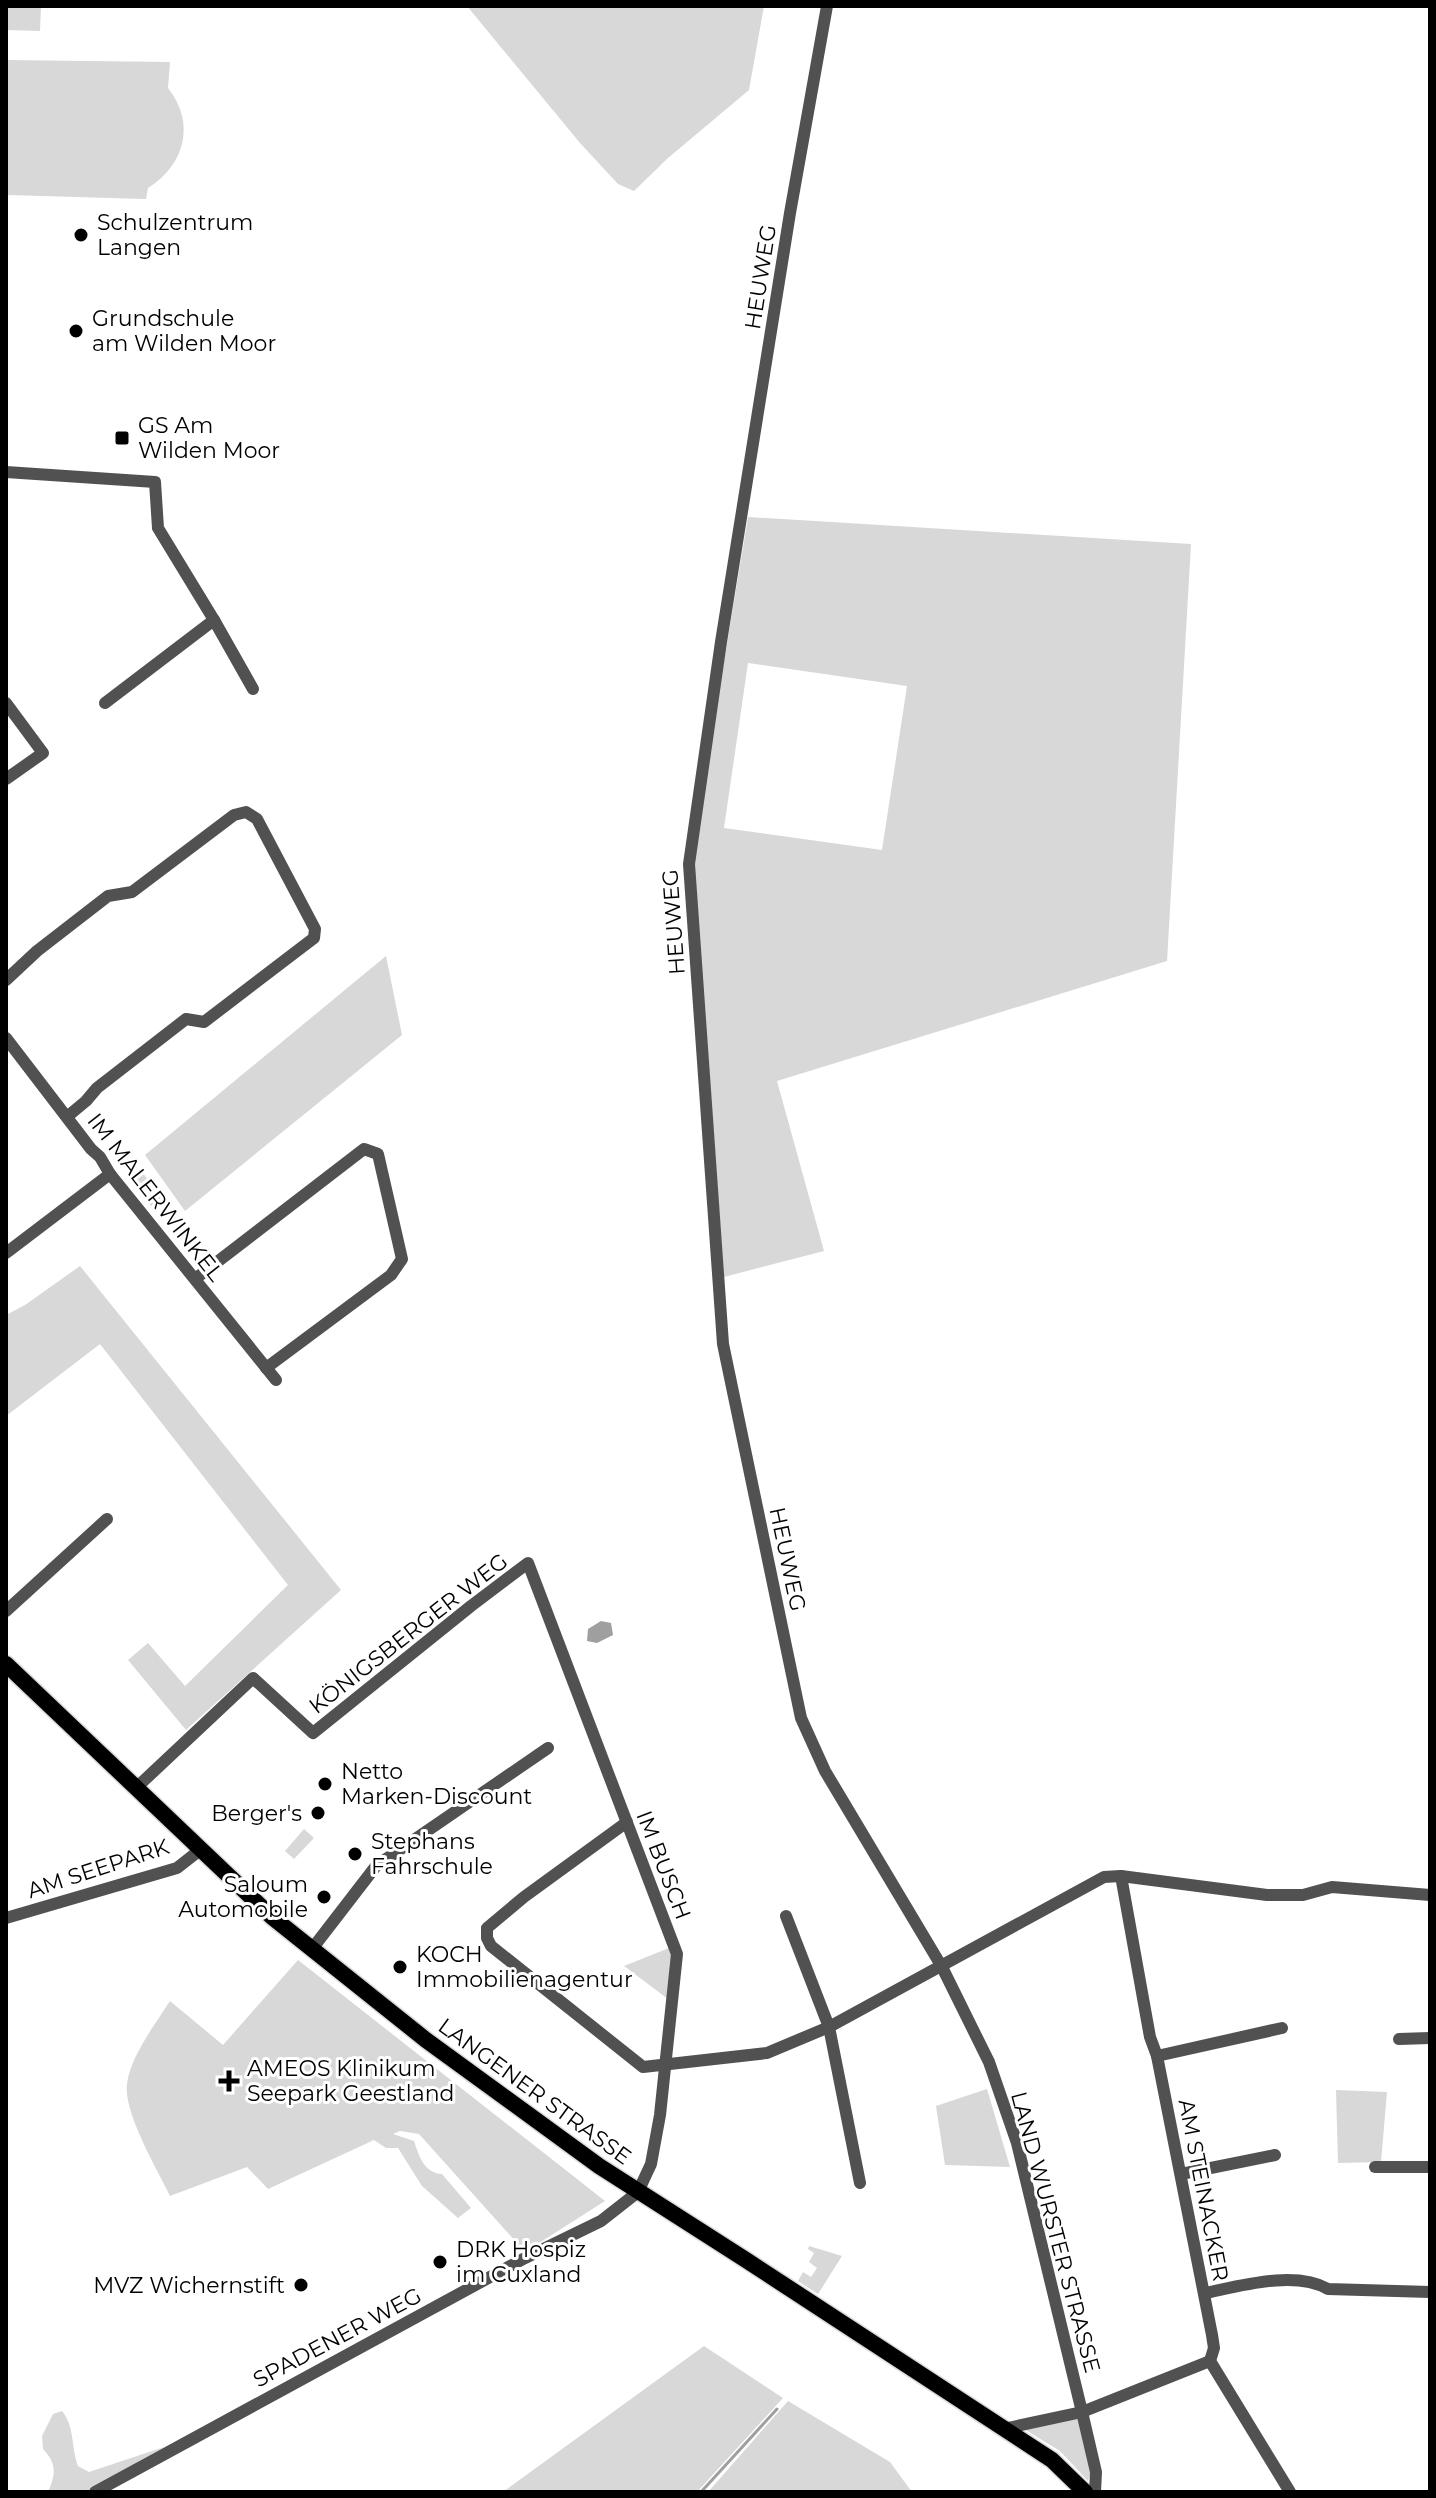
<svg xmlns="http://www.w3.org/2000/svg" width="1436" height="2498" font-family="Montserrat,sans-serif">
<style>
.green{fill:#d8d8d8;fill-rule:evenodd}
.water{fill:#9f9f9f}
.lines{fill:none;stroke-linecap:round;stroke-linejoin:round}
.stream{stroke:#9f9f9f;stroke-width:3}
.major-casing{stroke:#dbdbdb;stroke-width:19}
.minor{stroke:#515151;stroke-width:12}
.major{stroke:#000;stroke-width:16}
.poi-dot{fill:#000;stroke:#fff;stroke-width:3}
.labels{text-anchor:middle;stroke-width:6;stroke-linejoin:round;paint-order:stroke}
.poi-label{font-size:22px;fill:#000;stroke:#fff;text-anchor:start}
.street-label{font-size:22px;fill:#000;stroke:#fff}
</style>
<rect width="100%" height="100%" fill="#fff"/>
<g class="green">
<polygon points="6,6 41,6 40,31 6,30"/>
<polygon points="467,6 764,6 749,90 668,158 634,191 618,184 580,143"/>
<path d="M6,60L170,62L168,88C196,123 185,165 148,188L146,199L6,195Z"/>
<path d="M748,517L1191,544L1167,961L777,1081L824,1251L724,1277L693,849ZM748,663L907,686L882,850L724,828Z"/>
<polygon points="386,956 402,1035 185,1211 145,1155"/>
<polygon points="141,1171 162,1197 151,1206 132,1179"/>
<polygon points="80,1266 341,1590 186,1730 128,1660 148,1643 185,1686 288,1585 100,1344 6,1416 6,1315 25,1305"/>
<polygon points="304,1829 314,1838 294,1859 285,1851"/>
<polygon points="669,1948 673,1959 668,1999 624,1966"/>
<path d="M298,1960L605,2201L525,2252L419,2134L400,2131L393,2134L414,2141C419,2156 424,2173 442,2174L471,2208L458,2218L422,2186L398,2148H386L374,2140L268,2189L247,2167L170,2196C157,2169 123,2112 127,2084C130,2057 156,2023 170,2001L223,2045Z"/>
<polygon points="987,2089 1010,2167 945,2165 936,2106"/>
<polygon points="1336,2090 1387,2092 1381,2162 1338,2163"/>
<polygon points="809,2246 842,2256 818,2294 798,2281 803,2272 811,2277 817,2268 809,2262 814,2253 808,2249"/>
<polygon points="704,2346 783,2398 697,2492 503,2492"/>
<polygon points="788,2401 890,2462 912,2492 708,2492"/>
<path d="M62,2411C75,2427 71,2447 78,2466L89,2472L164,2447L85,2492H48C56,2474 57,2464 43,2449L42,2436L53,2414Z"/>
<polygon points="1079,2418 1091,2471 1088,2481 1060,2451 1024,2429"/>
</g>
<polygon class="water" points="601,1621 611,1623 613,1635 597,1643 587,1641 588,1629"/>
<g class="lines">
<polyline class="stream" points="701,2492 777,2409"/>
<defs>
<polyline id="major" points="6,1664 272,1917 426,2040 599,2166 746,2260 1052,2460 1085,2492"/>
</defs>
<use href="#major" class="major-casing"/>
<g class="minor">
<polyline points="827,6 790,213 721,642 689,864 723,1344 801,1718 825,1771 942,1967 989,2062 1017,2143 1082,2412 1096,2472 1095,2492"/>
<polyline points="6,472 155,482 158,528 214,620 253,689"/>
<polyline points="6,703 43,753 6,779"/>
<polyline points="105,703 214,620"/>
<polyline points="6,980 37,951 108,896 132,892 234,815 246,812 257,819 315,929 314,938 204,1022 186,1019 97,1088 86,1101 68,1116"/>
<polyline points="6,1038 91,1149 100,1157 110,1174 276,1380"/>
<polyline points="6,1253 110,1174"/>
<polyline points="195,1279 364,1149 378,1154 402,1259 391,1275 266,1368"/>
<polyline points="6,1611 107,1519"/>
<polyline points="627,1822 524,1897 487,1928 487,1938 491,1946 643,2067 767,2053 829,2027 1104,1877 1121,1876 1267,1895 1303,1895 1332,1887 1430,1895"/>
<polyline points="1121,1876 1150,2037 1157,2056 1212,2335 1214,2348 1210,2361 1290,2492"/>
<polyline points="786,1916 829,2027 860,2183"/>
<polyline points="6,1918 177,1868 200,1850"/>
<polyline points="312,1949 376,1866 548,1748"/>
<polyline points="1399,2039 1430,2038"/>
<polyline points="1157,2056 1282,2028"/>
<polyline points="1375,2167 1430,2167"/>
<polyline points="1181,2174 1275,2155"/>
<path d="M1205,2293C1240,2286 1295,2270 1328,2289L1430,2292"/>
<polyline points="1003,2429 1082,2412 1210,2361"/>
<polyline points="95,2492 525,2258 601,2221 638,2192 651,2164 660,2115 677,1954 528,1563 471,1606 313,1733 253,1678 136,1788"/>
</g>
<use href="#major" class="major"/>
</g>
<g class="poi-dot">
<circle cx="81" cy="235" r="8"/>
<circle cx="76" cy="331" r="8"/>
<rect x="114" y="430" width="16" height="16" rx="4"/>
<circle cx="325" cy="1784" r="8"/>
<circle cx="318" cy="1813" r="8"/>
<circle cx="355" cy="1854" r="8"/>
<circle cx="324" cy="1897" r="8"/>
<circle cx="400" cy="1967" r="8"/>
<path d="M225 2069h8v8h8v8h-8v8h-8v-8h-8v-8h8z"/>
<circle cx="440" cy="2262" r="8"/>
<circle cx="301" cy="2285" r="8"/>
</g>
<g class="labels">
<g class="poi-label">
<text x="97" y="230">Schulzentrum<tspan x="97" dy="25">Langen</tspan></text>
<text x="92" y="326">Grundschule<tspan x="92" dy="25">am Wilden Moor</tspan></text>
<text x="138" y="433">GS Am<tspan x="138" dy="25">Wilden Moor</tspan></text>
<text x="341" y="1779">Netto<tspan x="341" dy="25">Marken-Discount</tspan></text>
<text x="302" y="1821" text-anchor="end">Berger's</text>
<text x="371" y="1849">Stephans<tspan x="371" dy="25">Fahrschule</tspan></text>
<text x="308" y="1892" text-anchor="end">Saloum<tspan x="308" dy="25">Automobile</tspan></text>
<text x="416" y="1962">KOCH<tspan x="416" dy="25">Immobilienagentur</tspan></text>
<text x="247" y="2076">AMEOS Klinikum<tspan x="247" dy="25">Seepark Geestland</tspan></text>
<text x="456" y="2257">DRK Hospiz<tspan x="456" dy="25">im Cuxland</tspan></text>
<text x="285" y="2293" text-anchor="end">MVZ Wichernstift</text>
</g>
<g class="street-label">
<text transform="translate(760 277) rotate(-81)" y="8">HEUWEG</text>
<text transform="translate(673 922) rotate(-94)" y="8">HEUWEG</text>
<text transform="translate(156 1197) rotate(52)" y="8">IM MALERWINKEL</text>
<text transform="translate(788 1559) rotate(78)" y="8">HEUWEG</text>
<text transform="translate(408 1633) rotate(-38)" y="8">KÖNIGSBERGER WEG</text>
<text transform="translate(664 1865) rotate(69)" y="8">IM BUSCH</text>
<text transform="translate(98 1868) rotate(-18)" y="8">AM SEEPARK</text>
<text transform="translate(535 2091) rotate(36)" y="8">LANGENER STRASSE</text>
<text transform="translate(1204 2190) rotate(79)" y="8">AM STEINACKER</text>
<text transform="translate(1056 2232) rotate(75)" y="8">LAND WURSTER STRASSE</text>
<text transform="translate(337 2337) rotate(-28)" y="8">SPADENER WEG</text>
</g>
</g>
<rect width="1436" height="2498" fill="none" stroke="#000000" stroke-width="16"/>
</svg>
